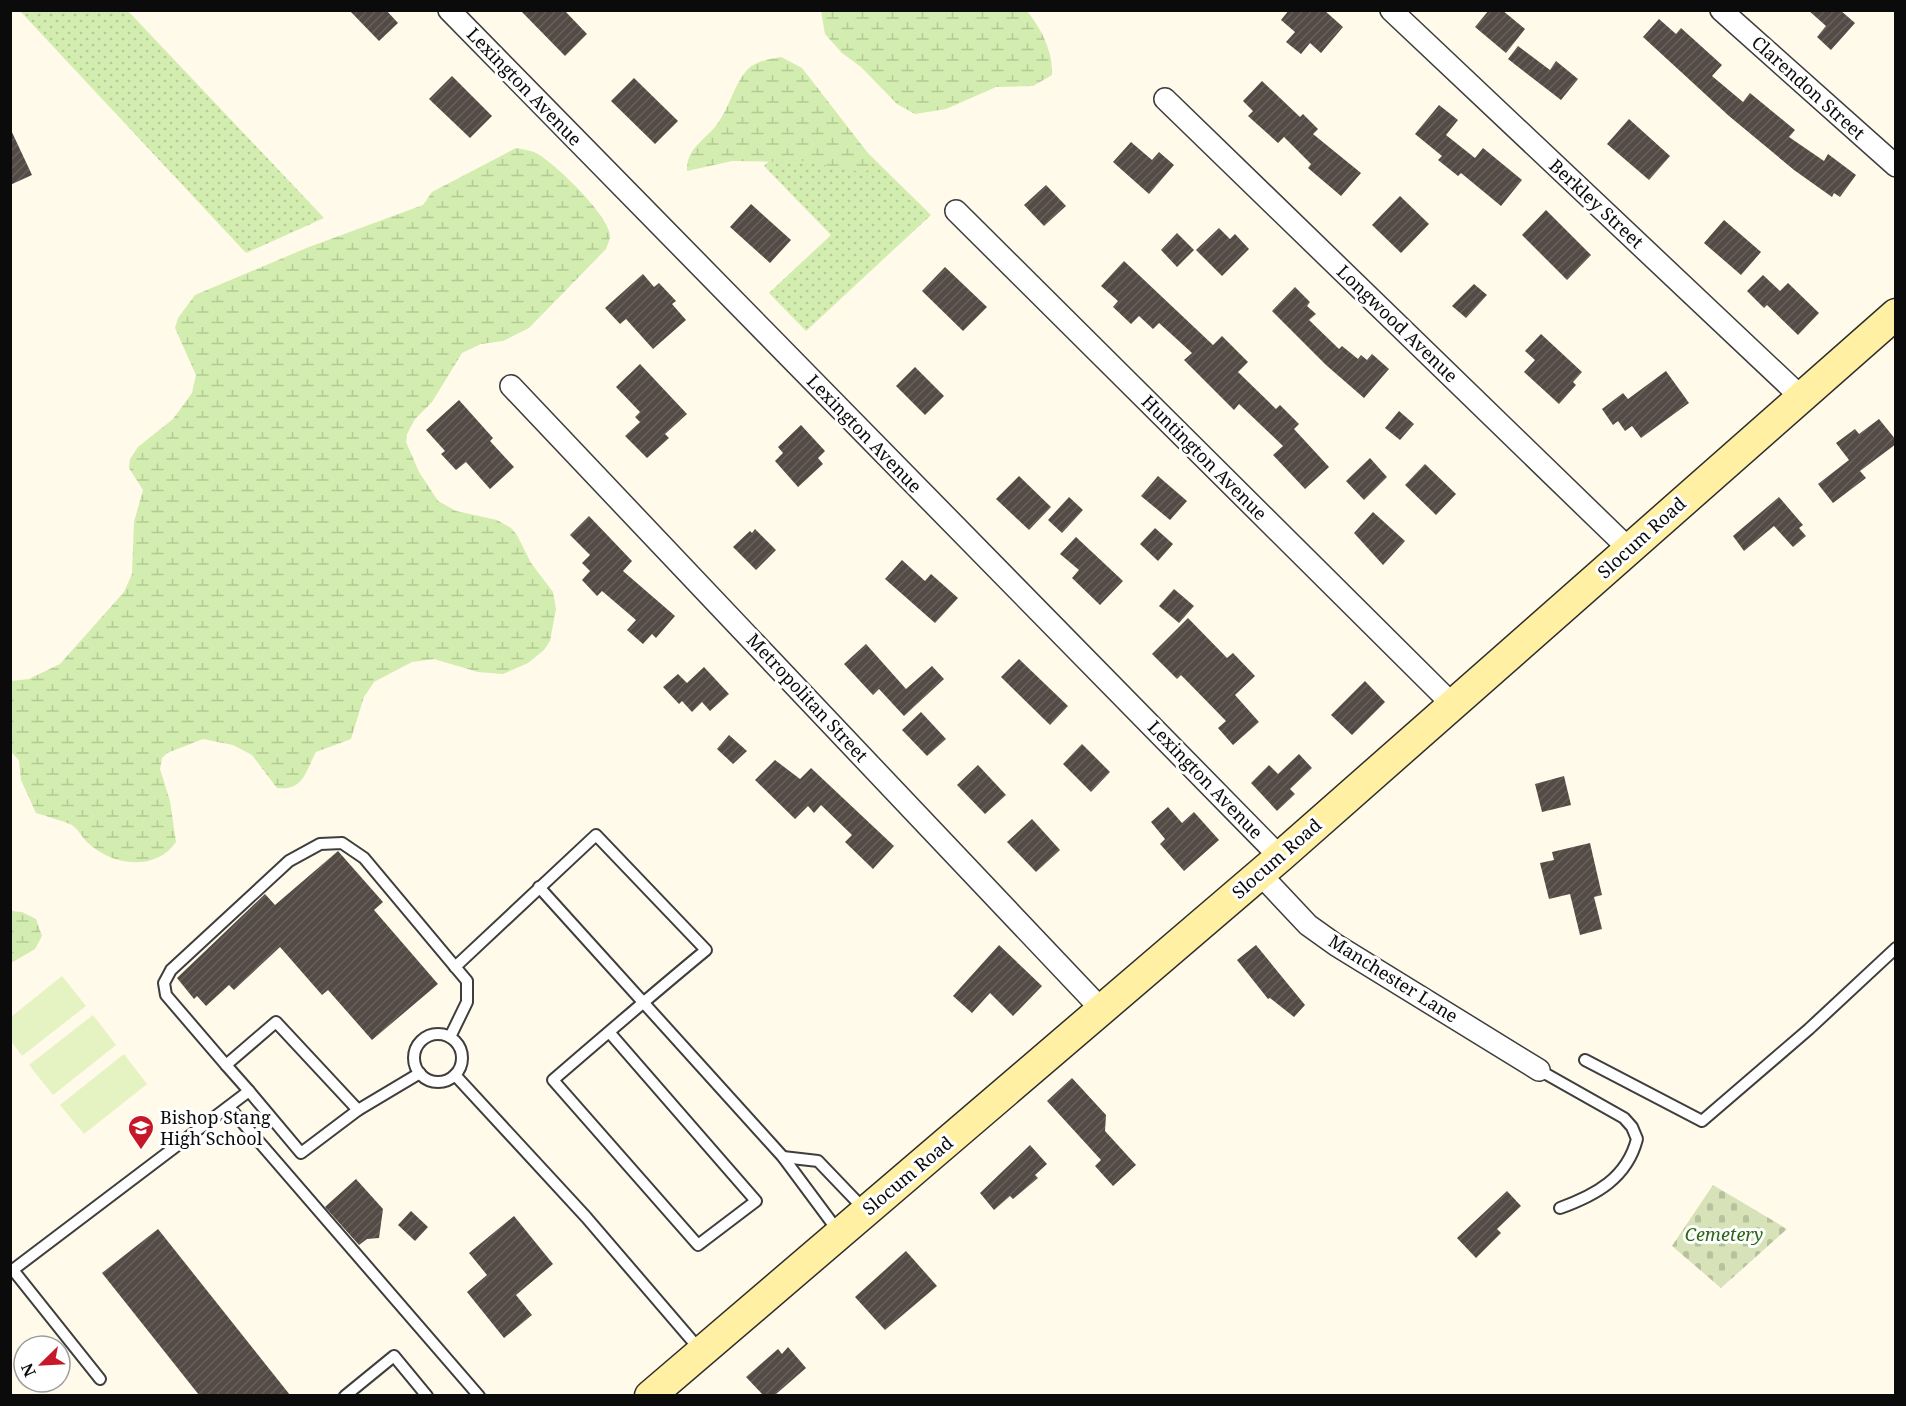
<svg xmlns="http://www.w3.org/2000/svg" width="1906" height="1406" font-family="'Noto Serif',serif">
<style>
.grass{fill:url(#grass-dots)}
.wetland{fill:url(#wetland-marsh)}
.cemetery{fill:url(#cemetery-stones)}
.pitch{fill:#e5f3c2}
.building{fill:url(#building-hatch)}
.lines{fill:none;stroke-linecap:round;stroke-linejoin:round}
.lane-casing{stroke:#3e3e3e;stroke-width:14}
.street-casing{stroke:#3e3e3e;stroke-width:24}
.secondary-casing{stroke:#2d2d2d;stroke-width:33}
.lane{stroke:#fff;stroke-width:10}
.street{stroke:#fff;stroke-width:21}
.secondary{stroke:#fff0a4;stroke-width:30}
.labels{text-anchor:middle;stroke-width:6;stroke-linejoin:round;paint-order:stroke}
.street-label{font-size:18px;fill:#0b0b0b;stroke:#fff}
.poi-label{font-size:18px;fill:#0b0b0b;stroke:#fff;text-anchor:start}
.park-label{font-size:18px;font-style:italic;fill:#2b6717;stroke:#fff}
</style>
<defs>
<pattern id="grass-dots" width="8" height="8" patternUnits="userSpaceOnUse" patternTransform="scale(1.5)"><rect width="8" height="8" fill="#d2edaf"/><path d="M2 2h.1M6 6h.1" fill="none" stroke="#b3ca95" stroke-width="1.8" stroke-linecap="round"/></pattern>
<pattern id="wetland-marsh" width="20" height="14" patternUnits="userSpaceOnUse" patternTransform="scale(1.5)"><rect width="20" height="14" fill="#d2edaf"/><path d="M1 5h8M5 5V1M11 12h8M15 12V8" fill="none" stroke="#b3ca95"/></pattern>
<pattern id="cemetery-stones" width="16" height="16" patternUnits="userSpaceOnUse" patternTransform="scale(1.5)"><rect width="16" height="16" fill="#d7e2b9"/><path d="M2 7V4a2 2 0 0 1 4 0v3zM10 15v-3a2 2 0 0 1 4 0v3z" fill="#b7c19e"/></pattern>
<pattern id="building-hatch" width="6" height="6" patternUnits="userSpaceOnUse" patternTransform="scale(1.5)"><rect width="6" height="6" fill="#554b46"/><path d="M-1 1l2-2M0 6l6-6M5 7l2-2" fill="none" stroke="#68605c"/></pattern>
</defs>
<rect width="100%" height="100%" fill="#fffae9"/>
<g class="grass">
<polygon points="20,11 128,11 324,218 246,253"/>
<polygon points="824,110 931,215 806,331 769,293 831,235 764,166"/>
</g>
<g class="wetland">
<path d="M821,11H1027C1041,29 1053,50 1052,75L1033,86L996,87L946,109L915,114L897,104L861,67L842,53L825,34Z"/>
<path d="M781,57L802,68L871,157L867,171L861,172L797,160L785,162L732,161L687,171C686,150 703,141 715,127C729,110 733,86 747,70C755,61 770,59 781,57Z"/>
<path d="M516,148C521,149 528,150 534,152C552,160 610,216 610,236C610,240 607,246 606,249L529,328L503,341L481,344L462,353L432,402L415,419L407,434L406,442L419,472L438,501L456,511L497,520L511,528L517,535L531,563L553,592L556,609L550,641L544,650L528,663L503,674L478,672L434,659L412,662L374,682L364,697L351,739L316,752C305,772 304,791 277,788L252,755L233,745L203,739L167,753L162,758L160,769L170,801L176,842C155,872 112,866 87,842C82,837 78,829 72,825C61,820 48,817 36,813L21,780L19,760L11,752V681L29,679L60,664L124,592L132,574L134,522L143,490L129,468L130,459L138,447L173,419L192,393L196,375L175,328L178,318L195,295L309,247L423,205L432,192Z"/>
<polygon points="11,911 22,912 36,919 42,936 35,949 11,963"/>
</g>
<polygon class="cemetery" points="1713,1185 1787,1229 1721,1288 1672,1246"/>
<g class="pitch">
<polygon points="62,976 86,1006 22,1056 11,1041 11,1017"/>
<polygon points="93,1015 116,1045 53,1095 29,1065"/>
<polygon points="124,1054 147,1084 84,1134 60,1105"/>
</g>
<g class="building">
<polygon points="349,10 386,10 398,23 379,41"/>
<polygon points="520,10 564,10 587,34 565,56"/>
<polygon points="1289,10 1324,10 1343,27 1321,53 1310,43 1301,54 1286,42 1295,32 1281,20"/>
<polygon points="1489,10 1502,10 1525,29 1506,53 1475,27"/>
<polygon points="1808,10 1840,10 1855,23 1831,50 1817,37 1826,26"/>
<polygon points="1659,19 1676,34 1681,28 1722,65 1712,76 1743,102 1750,93 1795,130 1789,137 1824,161 1828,154 1856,175 1840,197 1834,193 1832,197 1794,170 1729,116 1643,37"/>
<polygon points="1518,46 1550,70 1556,61 1578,79 1561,100 1508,59"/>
<polygon points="452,76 492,116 470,138 429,99"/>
<polygon points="634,78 678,121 655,144 611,101"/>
<polygon points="1262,81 1300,117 1303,114 1318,129 1313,134 1361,173 1341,196 1308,168 1311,164 1284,137 1278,143 1248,116 1253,111 1243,101"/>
<polygon points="1439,105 1458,120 1446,135 1475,158 1483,148 1522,180 1501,206 1461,173 1458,176 1438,160 1442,156 1415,134"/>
<polygon points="1629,119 1670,156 1649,180 1607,144"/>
<polygon points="10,128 32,175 10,185"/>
<polygon points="1131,142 1152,160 1159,152 1174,165 1149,194 1113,162"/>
<polygon points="1046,185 1066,206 1044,226 1024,205"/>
<polygon points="1400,196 1429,224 1401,253 1372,225"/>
<polygon points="751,204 791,240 770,263 730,227"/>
<polygon points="1546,210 1591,255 1567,280 1522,235"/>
<polygon points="1724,220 1761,252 1741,275 1704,243"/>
<polygon points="1219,228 1230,239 1235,234 1249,249 1222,276 1196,250"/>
<polygon points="1177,233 1194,250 1177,267 1161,250"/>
<polygon points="1124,261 1213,345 1222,336 1248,362 1238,372 1276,409 1280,405 1299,424 1294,429 1329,467 1305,489 1273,455 1283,446 1239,404 1234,410 1184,360 1192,353 1159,323 1153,329 1139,316 1131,324 1113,307 1118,301 1101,286"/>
<polygon points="945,267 987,307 963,331 922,291"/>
<polygon points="643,274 654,287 659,283 676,301 672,304 686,320 653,349 626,319 620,324 605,308"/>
<polygon points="1763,275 1780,291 1788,283 1819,313 1798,335 1767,305 1764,308 1747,291"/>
<polygon points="1474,284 1487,295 1466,318 1452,306"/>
<polygon points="1295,287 1310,302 1307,306 1316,314 1309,320 1339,349 1342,346 1358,359 1361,355 1367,360 1372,354 1389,369 1364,398 1326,365 1272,311"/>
<polygon points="1541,334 1582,372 1573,382 1576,385 1559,404 1524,372 1535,360 1525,351"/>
<polygon points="640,364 687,414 665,434 669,438 647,458 625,436 640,422 635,417 640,412 616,387"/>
<polygon points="915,367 944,396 925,415 896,386"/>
<polygon points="1666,371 1689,403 1641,438 1632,426 1625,431 1618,421 1613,425 1602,409 1623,393 1628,399"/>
<polygon points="459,400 493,438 490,441 514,467 490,489 466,462 456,470 441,454 445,451 426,430"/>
<polygon points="1399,411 1414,424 1400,440 1385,428"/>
<polygon points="1879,419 1896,440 1896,444 1860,471 1866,478 1833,503 1818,484 1849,460 1836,443 1855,429 1859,434"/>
<polygon points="801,425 825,451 818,458 823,464 798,487 775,461 783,453 778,447"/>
<polygon points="1370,458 1387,477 1364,500 1346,481"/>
<polygon points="1425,464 1456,494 1436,515 1405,485"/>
<polygon points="1019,476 1051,507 1029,530 996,499"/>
<polygon points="1158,476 1187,501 1170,520 1141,496"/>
<polygon points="1069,497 1083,510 1062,533 1048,520"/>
<polygon points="1779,497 1803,525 1799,528 1806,536 1793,547 1774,526 1744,551 1733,536"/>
<polygon points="1373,512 1405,541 1383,565 1354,533"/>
<polygon points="589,516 632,561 623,571 675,616 656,638 652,634 643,644 627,630 636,620 602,591 597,596 582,580 590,571 582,563 590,555 570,535"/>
<polygon points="1155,528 1173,544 1158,561 1140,544"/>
<polygon points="755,529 776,550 756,570 733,547 750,531 752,533"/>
<polygon points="1076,537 1123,581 1100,605 1072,578 1079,570 1060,554"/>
<polygon points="902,560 925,581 931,574 958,598 935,623 885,579"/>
<polygon points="1174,589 1194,606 1179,623 1159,606"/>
<polygon points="1188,618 1227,658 1233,653 1255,676 1235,695 1259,722 1233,745 1218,728 1226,721 1181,675 1177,679 1152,654"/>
<polygon points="866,644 906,689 932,666 944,679 904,716 879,689 873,695 844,664"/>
<polygon points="1019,659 1068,706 1050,725 1001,677"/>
<polygon points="704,667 729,694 710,711 702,702 692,712 682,701 679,704 663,687 678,674 687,683"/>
<polygon points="1365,681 1385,702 1352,735 1331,715"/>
<polygon points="921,712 946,739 927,756 902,730"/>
<polygon points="729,735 747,751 733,764 717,749"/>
<polygon points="1082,744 1110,772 1091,792 1063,764"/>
<polygon points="1299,754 1312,768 1290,789 1295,794 1277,811 1251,783 1269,765 1278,774"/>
<polygon points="775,760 800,779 811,768 894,846 873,869 845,842 852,835 821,805 814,813 808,806 795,819 755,780"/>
<polygon points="978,765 1006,795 985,814 957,785"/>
<polygon points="1564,776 1571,805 1542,812 1535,784"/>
<polygon points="1168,807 1182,823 1194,812 1219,840 1184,871 1160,844 1165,839 1151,822"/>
<polygon points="1032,819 1060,850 1036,872 1007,842"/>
<polygon points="1590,843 1602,895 1594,897 1602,929 1580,935 1570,894 1549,899 1540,863 1554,860 1552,852"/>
<polygon points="338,851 383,902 374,910 438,984 372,1040 328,990 322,995 280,947 234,990 229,985 206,1006 197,996 194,999 177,978 265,894 275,905"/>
<polygon points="999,945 1042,986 1013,1016 990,993 972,1013 953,996"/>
<polygon points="1256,945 1305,1005 1294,1017 1270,998 1268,999 1237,960"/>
<polygon points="1072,1078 1106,1115 1105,1131 1136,1165 1113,1186 1095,1166 1101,1160 1047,1101"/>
<polygon points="1030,1145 1047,1164 1035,1175 1038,1178 1013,1199 1010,1196 994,1210 980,1193"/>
<polygon points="356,1179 383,1209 379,1238 367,1239 359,1245 325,1207"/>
<polygon points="1507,1191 1521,1206 1497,1229 1501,1233 1476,1258 1457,1238"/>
<polygon points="411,1211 428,1227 415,1241 398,1225"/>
<polygon points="514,1216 553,1264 516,1295 532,1315 504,1338 467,1292 487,1275 469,1253"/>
<polygon points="158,1229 290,1395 199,1395 102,1273"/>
<polygon points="906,1251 937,1286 885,1330 855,1297"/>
<polygon points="788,1347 806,1368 775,1395 763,1395 746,1377 778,1349 782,1354"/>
</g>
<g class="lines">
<defs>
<g id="lane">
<polyline points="539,887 783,1157 838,1231"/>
<path d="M455,967L596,835L706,950C654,993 604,1036 553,1080L698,1245L756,1201L609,1032"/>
<circle cx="438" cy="1058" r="24"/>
<polyline points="1585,1060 1702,1121 1809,1029 1896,948"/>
<polyline points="226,1065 166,995 164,983 171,970 289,861 320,844 342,843 364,858 467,981 467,1002 450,1037"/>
<path d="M1539,1070L1624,1118L1632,1127L1637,1139C1627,1178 1596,1195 1560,1208"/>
<polyline points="455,1075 586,1217 701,1351"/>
<polyline points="249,1091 301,1153 358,1110"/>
<polyline points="229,1107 479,1396"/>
<polyline points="783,1157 818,1161 864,1209"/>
<polyline points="13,1270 100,1379"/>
<polyline points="10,1272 249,1091 226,1065 276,1022 358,1110 420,1073"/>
<polyline points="345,1396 394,1356 427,1396"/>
</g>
<g id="street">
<polyline points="449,10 1280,857"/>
<polyline points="1391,10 1801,397"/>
<polyline points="1721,10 1896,166"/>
<polyline points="1165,99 1629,549"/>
<polyline points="956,211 1453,705"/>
<polyline points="511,386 1103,1011"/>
<polyline points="1260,874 1308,925 1336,945 1539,1070"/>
</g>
<polyline id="secondary" points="650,1396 1280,857 1896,314"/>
</defs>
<use href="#lane" class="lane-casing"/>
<use href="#street" class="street-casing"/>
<use href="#secondary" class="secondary-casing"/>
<use href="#lane" class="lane"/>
<use href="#street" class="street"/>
<use href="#secondary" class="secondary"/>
</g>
<defs>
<symbol id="school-pin" viewBox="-11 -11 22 30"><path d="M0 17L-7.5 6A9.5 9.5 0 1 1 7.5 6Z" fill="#c61829" stroke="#fff"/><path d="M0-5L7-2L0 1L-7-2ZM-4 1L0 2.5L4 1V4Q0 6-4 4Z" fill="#fff"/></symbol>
</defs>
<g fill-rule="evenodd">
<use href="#school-pin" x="126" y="1113" width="30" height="40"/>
</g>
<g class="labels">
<g class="street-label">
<text transform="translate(524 87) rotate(46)" y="6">Lexington Avenue</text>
<text transform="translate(1808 88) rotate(42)" y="6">Clarendon Street</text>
<text transform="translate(1596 204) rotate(43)" y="6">Berkley Street</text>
<text transform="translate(1397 324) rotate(44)" y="6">Longwood Avenue</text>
<text transform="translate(864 434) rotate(46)" y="6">Lexington Avenue</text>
<text transform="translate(1204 458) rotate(45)" y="6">Huntington Avenue</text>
<text transform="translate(1642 538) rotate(-42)" y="6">Slocum Road</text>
<text transform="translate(807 698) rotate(47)" y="6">Metropolitan Street</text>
<text transform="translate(1205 780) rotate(46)" y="6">Lexington Avenue</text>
<text transform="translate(1277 859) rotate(-41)" y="6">Slocum Road</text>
<text transform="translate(1393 979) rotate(32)" y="6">Manchester Lane</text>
<text transform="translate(908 1176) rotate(-40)" y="6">Slocum Road</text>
</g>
<g class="poi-label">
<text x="160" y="1124">Bishop Stang<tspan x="160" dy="21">High School</tspan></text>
</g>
<g class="park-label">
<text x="1724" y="1241">Cemetery</text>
</g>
</g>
<rect width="1906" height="1406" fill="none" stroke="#0b0b0b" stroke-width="24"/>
<g transform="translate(42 1364) rotate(246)"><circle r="28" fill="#ffffff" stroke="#9d9d9d" stroke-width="1.5"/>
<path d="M0-4.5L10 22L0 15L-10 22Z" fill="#c61829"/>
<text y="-9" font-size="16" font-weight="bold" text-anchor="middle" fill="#0b0b0b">N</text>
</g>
</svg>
